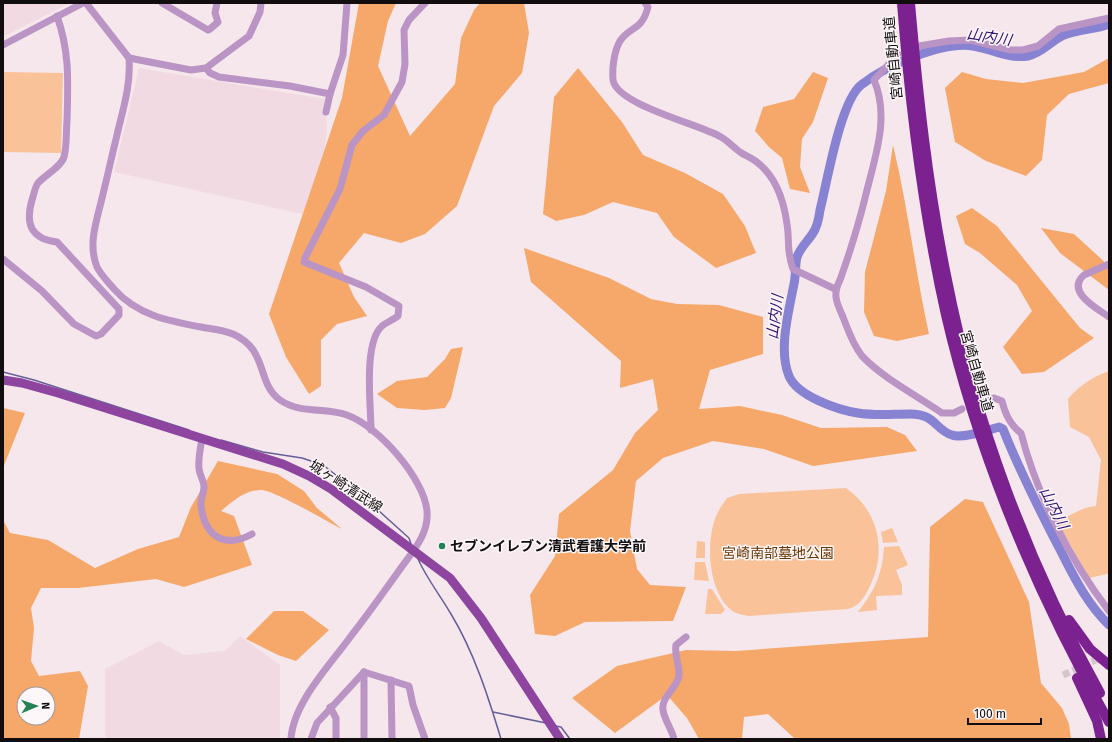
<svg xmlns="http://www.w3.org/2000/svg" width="1112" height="742" font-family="'Fira Sans','Noto Sans JP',sans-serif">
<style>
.built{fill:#f2dae3}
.green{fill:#f9c298}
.forest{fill:#f5a869;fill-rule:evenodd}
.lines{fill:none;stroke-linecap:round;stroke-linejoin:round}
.stream{stroke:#655f98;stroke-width:1.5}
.river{stroke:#8882d3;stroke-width:9}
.minor-tunnel{stroke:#d4c6cc;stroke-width:7;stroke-dasharray:7 3.5;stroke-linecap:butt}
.minor{stroke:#ba94c4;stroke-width:7}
.major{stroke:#8d459f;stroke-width:9}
.highway{stroke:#7c2290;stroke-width:10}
.poi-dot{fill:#268056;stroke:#fdf7f9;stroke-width:1.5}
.labels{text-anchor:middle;stroke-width:3;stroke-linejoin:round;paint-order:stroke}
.street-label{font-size:14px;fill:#120d0f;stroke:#fdf7f9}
.poi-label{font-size:14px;font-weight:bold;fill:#120d0f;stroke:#fdf7f9;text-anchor:start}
.park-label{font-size:14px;fill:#673602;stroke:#fdf7f9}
.water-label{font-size:15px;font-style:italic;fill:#2d1173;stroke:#fdf7f9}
</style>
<rect width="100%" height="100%" fill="#f6e7ed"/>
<g class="built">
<polygon points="3,3 70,3 3,37"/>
<polygon points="139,68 325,99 327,130 321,175 302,214 114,172"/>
<polygon points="240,636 280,665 280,739 106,739 105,735 105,669 159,641 184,655 225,651"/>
</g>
<g class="green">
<polygon points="3,72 63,73 61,153 3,152"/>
<path d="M1109,371V572L1107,574L1089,578L1057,521L1085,508L1096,506L1101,460L1089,437L1070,427L1068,399C1079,386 1092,377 1109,371Z"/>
<path d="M846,488C879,511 887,551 870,586C865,596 860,606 848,609L749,616C744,615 738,614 734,612C709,595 706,548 714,522C716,514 722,505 727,498L739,494Z"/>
<polygon points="892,528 898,542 883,543 881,532"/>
<polygon points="697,541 705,542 705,558 696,558"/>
<path d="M899,546L908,565L896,570L902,585V595L876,596L877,610L858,612C875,590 882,575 884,547Z"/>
<polygon points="695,562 705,562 709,581 694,580"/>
<polygon points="708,589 712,589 725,610 721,614 705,614"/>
</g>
<g class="forest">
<polygon points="359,3 396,3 388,21 378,66 410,136 455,84 461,38 474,10 480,3 524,3 529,33 522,73 494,106 457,206 425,234 401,243 364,233 339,263 354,297 367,316 337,324 321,340 321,386 309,394 286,357 269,314 342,98"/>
<polygon points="1109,58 1109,83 1069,94 1047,115 1042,160 1026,176 986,161 955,142 945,88 962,72 986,79 1023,83 1084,72"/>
<polygon points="578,68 622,122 643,155 685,173 723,194 745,226 756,253 716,268 674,237 657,213 613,202 584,215 556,221 543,214 554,97"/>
<polygon points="813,72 828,78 813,122 802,139 800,167 810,193 790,189 782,158 769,147 755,131 763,107 794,99"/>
<path d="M893,145C908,207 915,271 929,334L897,341L874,336L864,312L865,272L886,191Z"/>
<polygon points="972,208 997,226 1080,328 1094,338 1044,372 1022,374 1003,347 1032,311 1017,285 980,253 965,244 956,216"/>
<polygon points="1041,228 1074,234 1109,266 1109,290 1060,253"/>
<polygon points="524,248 609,278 651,299 677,304 719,305 763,317 763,354 710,370 699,409 740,406 782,415 821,428 887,427 905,435 917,451 813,466 764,449 713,441 663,458 636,481 630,531 637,569 650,585 686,587 673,621 585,622 555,636 535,634 530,595 555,556 559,514 613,470 635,433 658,410 653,379 620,388 621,361 531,282"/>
<polygon points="463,347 451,398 445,408 425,410 397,408 377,394 397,381 427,377 445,359 451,349"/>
<polygon points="3,408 25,413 3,468"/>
<path d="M218,461L277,474L304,491L317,508L342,529C328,522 274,490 261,490C245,490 233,501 221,511L234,516L252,565L184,587L156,579L78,588H41L31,608L34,628L31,661L39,676L80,671L88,686L79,739H3V520L10,533L48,540L95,568L138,549L179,537L191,507ZM24,694H48V718H24Z"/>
<polygon points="965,499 983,502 1029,602 1041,683 1062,708 1069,724 1071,739 795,739 768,714 744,717 742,739 699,739 687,718 667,695 615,733 572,698 617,666 686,650 736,651 928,637 930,527"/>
<polygon points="274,611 303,611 329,630 296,661 278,655 246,639"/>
</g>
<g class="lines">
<g class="stream">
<polyline points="3,372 34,380 189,430"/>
<polyline points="221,440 263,452 302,458 323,465 359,493 409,538 411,544"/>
<path d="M418,559C427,579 440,595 451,614C474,652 488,696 501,739"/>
<polyline points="493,712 546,723"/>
<polyline points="555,726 561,727 570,739"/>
</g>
<path class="river" d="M1109,24C1094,30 1077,29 1062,36C1050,42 1042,53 1028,56C1008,59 992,49 973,46C942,41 885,66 861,85C840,102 827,183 820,210C819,218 817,227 813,233C808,241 800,248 797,257C795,265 796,275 794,284C789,310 778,350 789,376C797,396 838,410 858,413C875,416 893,414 910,414C936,414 935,430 952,435C962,439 988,430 999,427L1003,429C1018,467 1036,503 1055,540C1071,570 1084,601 1109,625"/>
<polyline class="minor-tunnel" points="1063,675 1104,656"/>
<g class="minor">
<path d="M86,3L129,58C131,85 123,109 117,135C112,155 108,174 103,194C98,217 87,243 97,267C101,275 108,282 114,289C137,315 168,321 201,327C211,329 223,330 233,334C269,350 256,383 280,400C300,414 324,407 347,415C378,426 424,478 427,511C429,532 415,549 403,565C386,589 369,613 351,636C330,665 293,703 291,739"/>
<polyline points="162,3 208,30 210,29 218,22 215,13 217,3"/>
<path d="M645,3L648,7C642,31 630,26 620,41C614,51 612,69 613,80C617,105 699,124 721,137C728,141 733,147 740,152C746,156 753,158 758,163C777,178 784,202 787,224C790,242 786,250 793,269L835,289"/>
<polyline points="3,45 83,3"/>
<polyline points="919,46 949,41 970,40 1011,50 1023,50 1038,46 1059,29 1109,18"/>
<path d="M898,54L874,80C890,117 875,157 866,194C859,223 850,252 840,280C832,295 837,303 843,317C848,330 853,345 862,356C884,379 916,395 942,413H954L962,409"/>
<polyline points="129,58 191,70 206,68 249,36 260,12 261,3"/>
<polyline points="206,68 210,73 219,77 290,86 330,94"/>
<polyline points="326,112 330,94 343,55 347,3"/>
<path d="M3,259L42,291L74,324L96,336L101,334L119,315V309L57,242C31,239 25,224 32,200C34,194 35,187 38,183C45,175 61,167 64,157C67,146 66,132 67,121C68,82 70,53 57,16"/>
<path d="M1109,264L1084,275C1065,292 1098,309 1109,317"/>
<path d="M983,403L994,398L1002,401C1005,414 1010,425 1021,433C1037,495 1070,560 1109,611"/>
<path d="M371,430C371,406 363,343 382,326C387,322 393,320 398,316L399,306L366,287L304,262L305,258L340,189L352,145L363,131L384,115L402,82L405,64L404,30L409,20L425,3"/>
<path d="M202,439C200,449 198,459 199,469C200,476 204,481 204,487C204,493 200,500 201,506C205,537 225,549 252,534"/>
<polyline points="364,672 409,686 413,705 425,739"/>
<polyline points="364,672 364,739"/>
<polyline points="391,680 392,739"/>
<polyline points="330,707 336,718 336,739"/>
<polyline points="311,739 317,723 364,672"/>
<path d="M674,739C672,730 664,719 663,710C661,697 677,688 679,676C680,665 674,656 676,645L686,637"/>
</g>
<polyline class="major" points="3,380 22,383 58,393 283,464 309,476 331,489 450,578 481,618 560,739"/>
<g class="highway">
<path d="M902,3C910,107 923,212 946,315C979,458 1037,594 1109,722"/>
<path d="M910,3C918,96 928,188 947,280C975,423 1029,565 1100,693"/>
<polyline points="1069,620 1090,649 1109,665"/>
<polyline points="1077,678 1097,721 1101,739"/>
</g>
</g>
<circle class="poi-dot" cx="442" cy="546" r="4"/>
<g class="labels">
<g class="street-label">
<text transform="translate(893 58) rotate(-96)" y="5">宮崎自動車道</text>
<text transform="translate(977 371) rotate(74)" y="5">宮崎自動車道</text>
<text transform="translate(346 486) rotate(33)" y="5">城ヶ崎清武線</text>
</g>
<g class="poi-label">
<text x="450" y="551">セブンイレブン清武看護大学前</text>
</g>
<g class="park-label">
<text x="778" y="558">宮崎南部墓地公園</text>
</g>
<g class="water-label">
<text transform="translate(989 37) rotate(9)" y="5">山内川</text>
<text transform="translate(775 317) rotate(-83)" y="5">山内川</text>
<text transform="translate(1054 508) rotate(63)" y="5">山内川</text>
</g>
</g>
<rect width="1112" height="742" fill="none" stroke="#120d0f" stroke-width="8"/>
<g transform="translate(36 706) rotate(88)"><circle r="19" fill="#fdf7f9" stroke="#9f999b"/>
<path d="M0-3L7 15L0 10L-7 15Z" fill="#268056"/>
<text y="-6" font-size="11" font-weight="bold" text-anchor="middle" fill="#120d0f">N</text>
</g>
<path d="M968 718v6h73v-6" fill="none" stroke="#120d0f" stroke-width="2"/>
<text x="974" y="718" font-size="12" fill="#120d0f" stroke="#fdf7f9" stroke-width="3" paint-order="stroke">100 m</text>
</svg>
